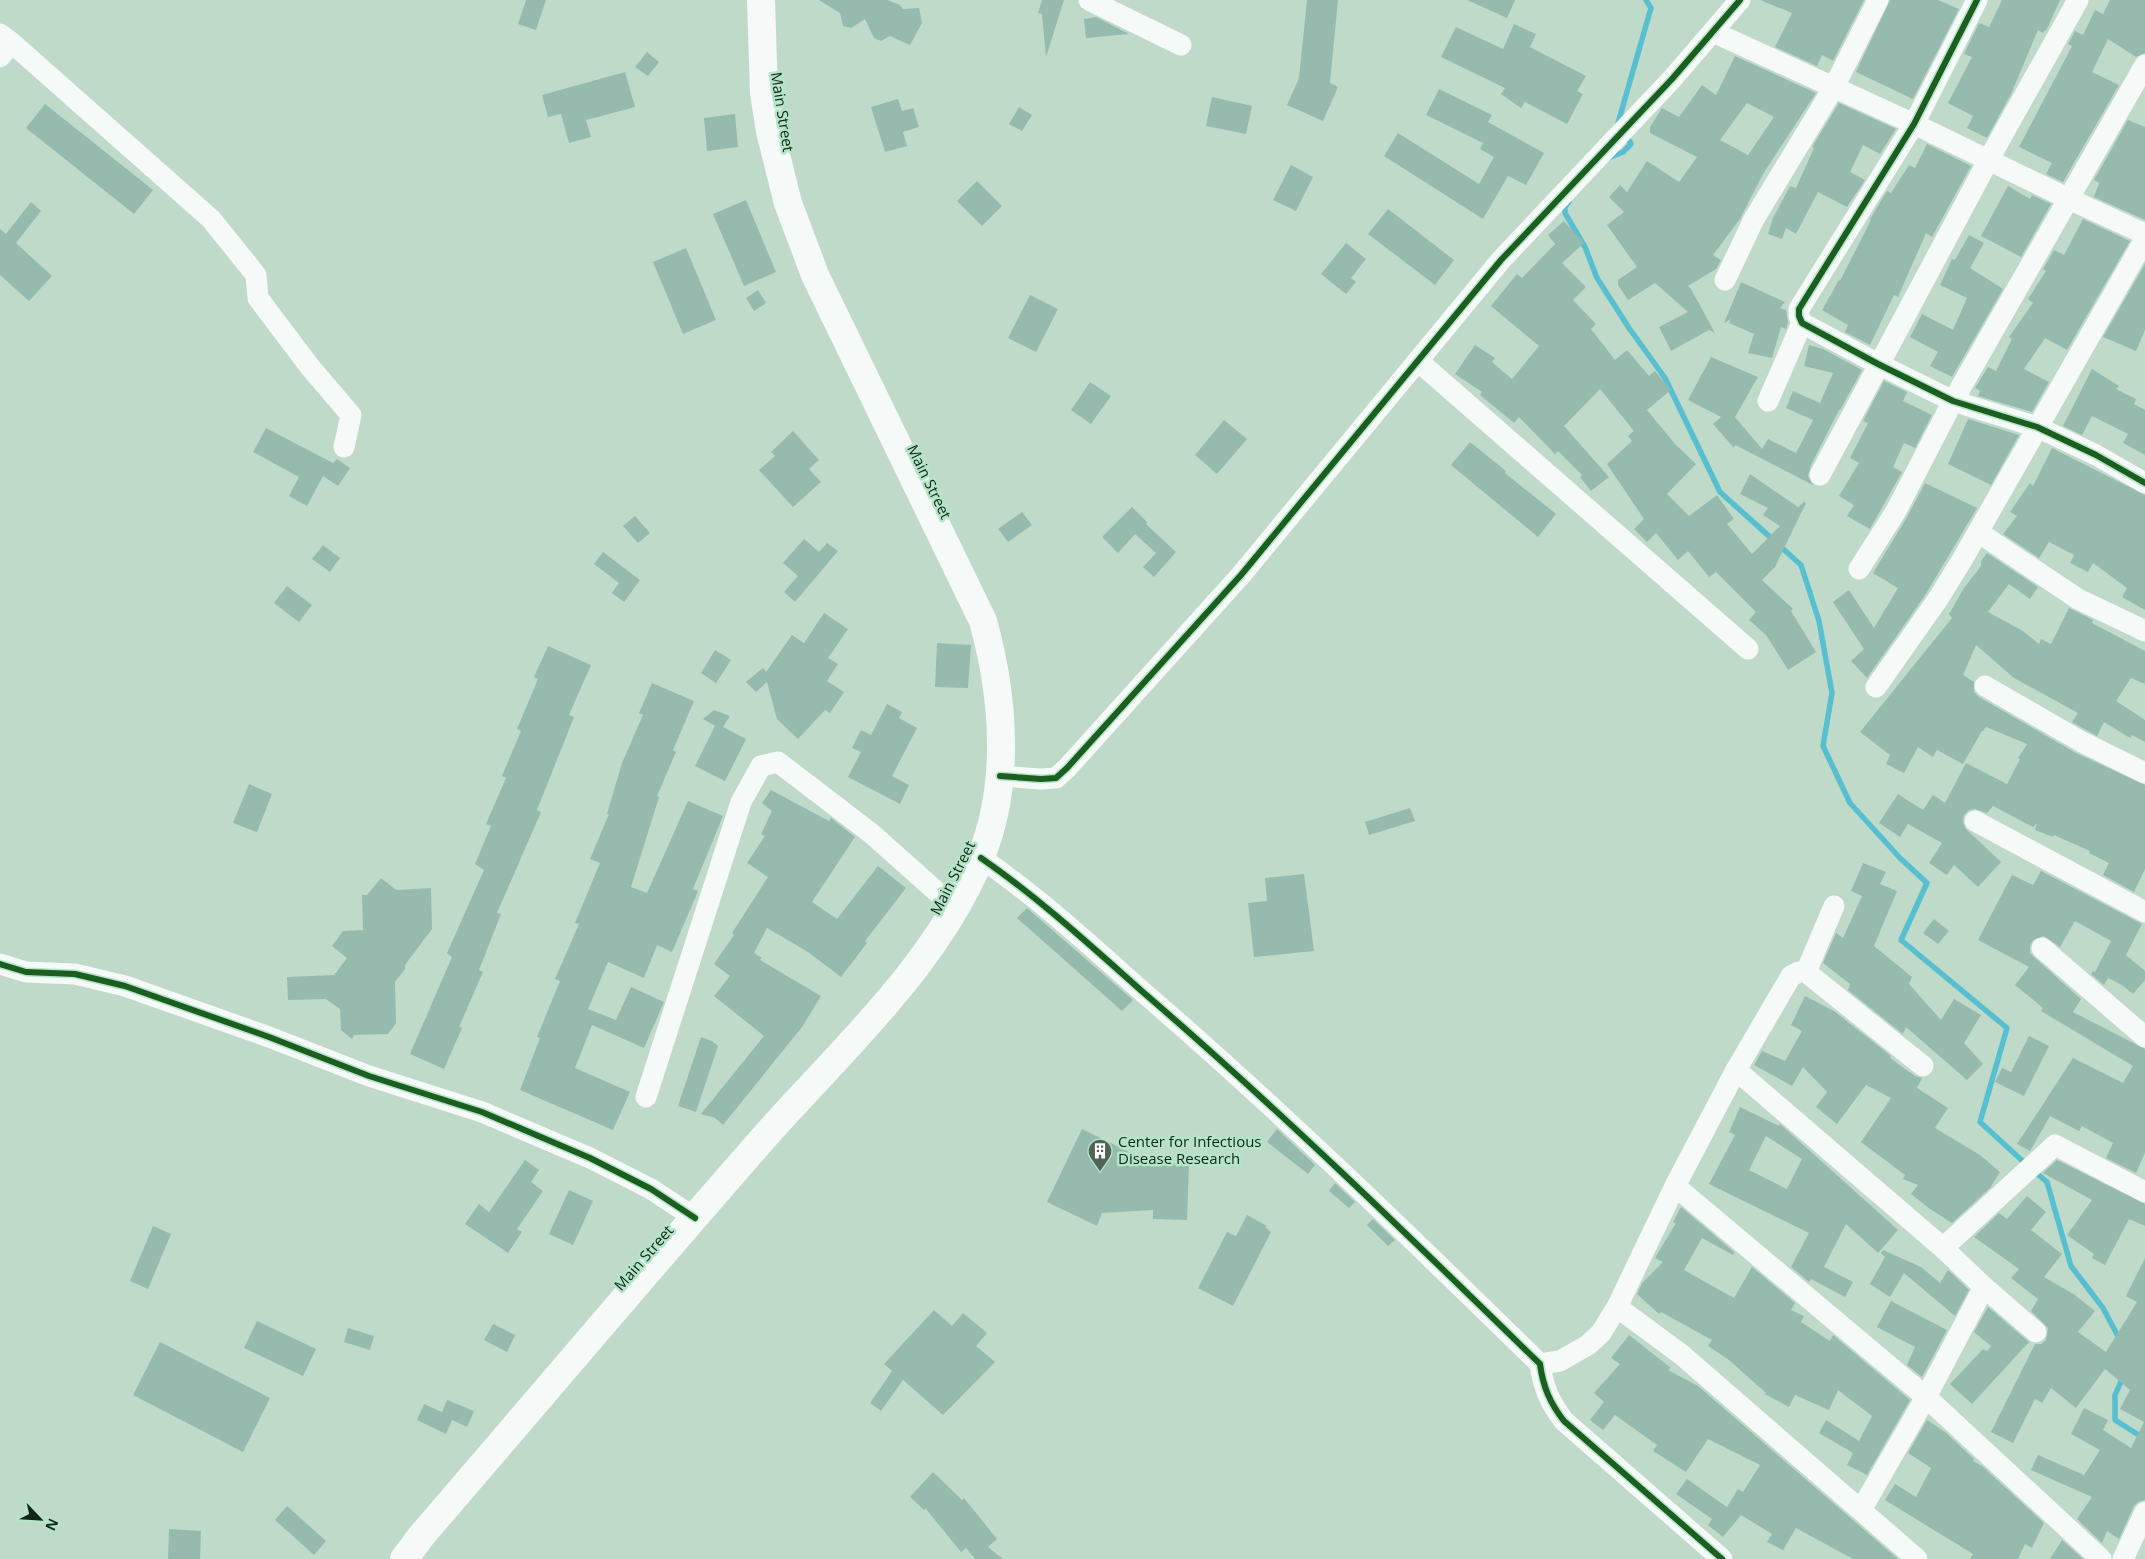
<svg xmlns="http://www.w3.org/2000/svg" width="2145" height="1559" font-family="'Open Sans',sans-serif">
<style>
.lines{fill:none;stroke-linecap:round;stroke-linejoin:round}
.stream{stroke:#57bfcf;stroke-width:5.5}
.building{fill:#96bbae;fill-rule:evenodd}
.minor{stroke:#f5f9f7;stroke-width:21}
.secondary{stroke:#f5f9f7;stroke-width:28}
.cycleway-casing{stroke:#b4e5c6;stroke-width:9}
.cycleway{stroke:#1b5e20;stroke-width:6}
.labels{text-anchor:middle;stroke-width:5;stroke-linejoin:round;paint-order:stroke}
.street-label{font-size:15px;fill:#12251a;stroke:#b4e5c6}
.poi-label{font-size:15px;fill:#12251a;stroke:#b4e5c6;text-anchor:start}
</style>
<rect width="100%" height="100%" fill="#bfdac9"/>
<g class="lines">
<g class="stream">
<polyline points="1620,126 1618,123 1651,8 1646,0"/>
<polyline points="1608,158 1623,152 1631,144 1625,134"/>
<polyline points="1569,202 1565,207 1565,213 1585,247 1597,278 1629,328 1665,378 1720,492 1801,565 1819,621 1832,693 1823,746 1850,803 1900,858 1927,883 1901,940 2007,1028 1980,1122 2027,1165"/>
<polyline points="2034,1171 2047,1182 2071,1266 2103,1308 2120,1340"/>
<polyline points="2123,1377 2115,1395 2115,1420 2145,1439"/>
</g>
</g>
<g class="building">
<polygon points="526,0 546,0 536,30 518,24"/>
<polygon points="819,0 887,0 900,5 903,9 919,8 922,23 910,45 890,36 881,41 874,38 865,19 851,28 843,26 840,13"/>
<polygon points="1042,0 1064,0 1046,57 1042,14 1038,13"/>
<polygon points="1307,0 1338,0 1330,83 1338,87 1323,121 1287,105 1299,78"/>
<polygon points="1467,0 1515,0 1507,18"/>
<polygon points="1760,0 1864,0 1833,61 1822,55 1817,66 1775,47 1792,13"/>
<polygon points="1890,0 1938,0 1959,9 1913,99 1856,72"/>
<polygon points="2002,0 2060,0 2046,31 2045,30 2043,33 2038,30 2011,94 1987,138 1967,128 1973,116 1948,103 1972,57 1964,54 1979,23 1989,27"/>
<polygon points="2110,0 2145,0 2145,53 2136,57 2108,39 2092,72 2119,85 2063,182 2046,174 2052,163 2019,147 2072,46 2068,44 2075,31 2083,35 2095,10 2103,14"/>
<polygon points="1096,17 1129,34 1086,38 1084,19"/>
<polygon points="1514,24 1536,34 1530,47 1586,76 1577,91 1583,94 1567,124 1525,102 1521,108 1501,94 1505,88 1441,57 1456,27 1503,49"/>
<polygon points="647,52 659,62 648,76 635,67"/>
<path d="M1735,56L1816,93L1763,174L1740,219L1713,255L1721,260L1716,269L1688,286L1691,289L1715,333L1709,330L1671,351L1659,327L1688,312L1655,283L1628,300L1618,285V280L1637,267L1607,225L1624,212L1609,197L1620,185L1627,192L1647,161L1679,182L1697,157L1650,133V127L1662,108L1679,117L1702,85L1716,95ZM1747,103L1774,117L1748,155L1720,140Z"/>
<polygon points="625,72 635,107 586,120 591,137 569,143 561,114 548,117 542,95"/>
<polygon points="1439,89 1492,115 1488,122 1544,153 1526,185 1508,176 1483,219 1384,156 1398,133 1479,184 1494,157 1480,149 1483,143 1426,115"/>
<polygon points="1212,97 1252,106 1246,134 1206,126"/>
<polygon points="898,99 902,111 913,108 919,127 903,132 907,146 885,152 871,107"/>
<polygon points="1839,103 1896,129 1880,154 1863,145 1850,172 1865,180 1847,207 1818,192 1796,234 1786,228 1782,239 1768,234 1773,218 1790,186 1796,188 1814,148 1812,147"/>
<polygon points="45,104 153,190 134,214 26,128"/>
<polygon points="1019,107 1032,115 1022,131 1009,124"/>
<polygon points="735,114 738,147 707,151 704,118"/>
<polygon points="2128,120 2145,127 2145,220 2094,197 2099,183 2094,180"/>
<polygon points="1927,144 1971,166 1932,237 1926,233 1898,297 1894,295 1870,345 1845,332 1848,325 1822,310 1839,280 1840,281 1871,220 1870,219 1887,191 1891,193 1909,165 1915,168"/>
<polygon points="1291,165 1313,177 1296,211 1273,200"/>
<polygon points="977,181 1002,206 982,226 957,201"/>
<polygon points="2008,186 2030,199 2032,195 2051,204 2021,257 1981,236"/>
<polygon points="746,200 776,272 744,286 713,214"/>
<polygon points="31,202 41,211 16,243 52,276 29,301 0,275 0,229 6,234"/>
<polygon points="1388,209 1454,260 1435,285 1368,234"/>
<polygon points="2083,219 2130,241 2067,350 2045,338 2024,369 2049,382 2032,412 1978,396 1980,391 1975,388 1988,367 1996,371 2012,339 2009,337 2033,303 2028,299 2046,271 2043,269 2054,250 2064,255"/>
<polygon points="1564,221 1584,243 1562,263 1586,287 1573,300 1596,324 1591,329 1615,360 1627,350 1649,376 1655,371 1671,390 1647,410 1675,444 1696,464 1667,494 1689,516 1717,495 1734,519 1727,524 1752,554 1780,526 1763,515 1768,508 1740,494 1750,474 1798,507 1804,502 1806,503 1775,567 1762,580 1793,609 1791,611 1816,652 1788,670 1766,635 1749,620 1756,612 1716,572 1709,577 1688,551 1678,560 1656,533 1647,542 1634,529 1644,519 1607,464 1632,441 1628,436 1634,431 1600,389 1564,426 1609,477 1591,491 1580,477 1582,475 1558,451 1555,454 1519,417 1514,423 1480,395 1482,392 1455,374 1475,345 1495,358 1492,362 1512,379 1539,346 1491,306 1517,274 1522,278 1555,244 1548,235"/>
<polygon points="1969,235 1984,243 1970,268 2003,289 1952,377 1930,366 1938,352 1910,337 1922,314 1953,330 1967,298 1940,285 1952,259 1955,260"/>
<polygon points="1346,243 1366,259 1351,278 1356,282 1346,294 1321,274"/>
<polygon points="686,248 716,320 683,334 653,262"/>
<polygon points="2145,264 2145,330 2136,351 2103,337"/>
<polygon points="1741,282 1785,302 1780,308 1786,310 1788,323 1786,329 1781,327 1772,358 1748,353 1754,334 1729,323 1731,319 1724,323"/>
<polygon points="758,290 766,303 754,311 746,298"/>
<polygon points="1030,295 1058,309 1036,352 1008,338"/>
<polygon points="1809,345 1823,349 1862,370 1840,410 1839,410 1811,465 1808,476 1813,485 1735,445 1734,448 1713,424 1721,417 1688,400 1711,357 1758,377 1735,417 1762,449 1768,439 1796,453 1813,420 1786,408 1793,391 1820,403 1833,373 1804,366"/>
<polygon points="2092,369 2119,386 2116,389 2136,399 2134,404 2145,410 2145,455 2123,443 2128,434 2092,416 2082,435 2063,426"/>
<polygon points="1884,381 1907,392 1903,401 1932,415 1915,448 1904,443 1893,467 1902,472 1870,529 1847,516 1854,505 1839,496 1859,463 1850,458 1868,423 1863,421"/>
<polygon points="1090,382 1111,396 1091,424 1071,410"/>
<polygon points="1968,419 2019,435 1991,485 1948,464"/>
<polygon points="1224,420 1247,439 1217,474 1195,455"/>
<polygon points="266,428 333,463 337,459 350,468 338,486 323,476 307,506 289,496 299,477 253,452"/>
<polygon points="793,431 819,460 809,469 821,482 793,507 759,470 775,456 771,452"/>
<polygon points="1470,442 1506,471 1505,473 1556,514 1538,537 1451,465"/>
<polygon points="2052,448 2145,495 2145,610 2122,597 2127,588 2093,563 2088,572 2070,563 2074,555 2049,542 2039,558 2003,534 2017,516 2010,512 2030,483 2033,486"/>
<polygon points="1925,483 1977,508 1924,597 1867,678 1851,661 1864,649 1833,602 1849,590 1874,628 1898,588 1873,573 1907,517"/>
<polygon points="1132,507 1147,522 1146,524 1176,552 1154,577 1143,567 1156,553 1135,534 1118,553 1102,537"/>
<polygon points="1022,512 1032,525 1008,542 998,529"/>
<polygon points="635,516 650,533 638,543 623,526"/>
<polygon points="804,539 819,552 827,543 838,551 795,602 784,592 798,576 783,563"/>
<polygon points="323,545 340,558 330,572 312,559"/>
<polygon points="603,552 640,580 624,602 612,593 619,583 594,564"/>
<polygon points="1987,553 2038,587 2030,599 2009,584 1988,612 2023,631 2039,644 2041,639 2051,644 2069,608 2093,620 2092,623 2145,651 2145,684 2131,678 2116,701 2145,720 2145,742 2132,735 2130,738 2104,722 2097,736 2088,731 2072,722 2078,713 2014,678 1976,645 1963,675 1974,682 1974,692 1979,697 2076,753 2145,785 2145,869 2134,892 2103,875 2109,863 2089,853 2090,851 2054,835 2053,837 2035,830 2037,823 2033,827 1993,806 1987,813 1975,809 1969,810 1964,815 1963,821 1965,828 2001,862 1978,887 1954,865 1947,875 1929,863 1942,843 1908,824 1900,837 1879,823 1898,794 1923,810 1933,795 1945,803 1966,763 2007,784 2020,759 2018,758 2027,744 1986,727 1983,731 1982,731 1963,764 1937,750 1933,757 1918,747 1904,773 1886,764 1890,755 1860,732 1952,618 1949,614 1964,588 1981,566 1981,561"/>
<polygon points="287,586 312,605 299,622 274,603"/>
<polygon points="824,613 848,629 828,658 838,664 827,681 844,692 830,713 825,710 798,739 777,719 767,682 756,692 746,682 763,668 766,672 792,635 804,643"/>
<polygon points="937,643 971,645 968,688 935,687"/>
<polygon points="548,646 591,665 569,715 574,717 537,810 541,812 497,913 501,914 479,970 483,972 459,1027 462,1028 444,1069 410,1054 452,957 447,953 484,870 475,864 491,826 486,824 506,778 502,776 521,731 517,729 538,679 534,677"/>
<polygon points="715,650 731,660 716,683 701,673"/>
<polygon points="652,683 694,701 673,750 676,752 657,796 659,797 631,887 647,893 688,801 723,816 693,889 698,891 672,952 657,945 644,978 608,962 588,1009 616,1020 631,987 664,1002 644,1048 592,1025 575,1068 630,1092 613,1130 520,1090 540,1038 537,1037 560,981 555,979 579,924 575,923 600,863 590,859 609,814 607,814 622,763 643,715 639,713"/>
<polygon points="887,704 902,712 899,718 917,728 892,776 909,785 900,804 848,777 861,752 852,748 861,730 871,735"/>
<polygon points="714,710 730,716 723,727 746,739 725,781 695,766 715,726 703,719"/>
<polygon points="249,784 272,794 257,832 233,823"/>
<polygon points="771,790 829,821 831,818 855,837 812,902 837,919 878,866 906,888 865,941 867,943 841,977 808,952 767,928 754,953 762,958 760,960 821,996 802,1027 723,1125 715,1118 701,1114 764,1036 714,996 730,976 714,964 734,935 732,933 768,877 747,863 765,836 761,834 772,811 762,803"/>
<polygon points="1410,808 1415,821 1369,835 1365,822"/>
<polygon points="1863,863 1886,872 1880,884 1897,891 1874,946 1912,977 1909,984 1941,1020 1954,999 1981,1015 1964,1043 1983,1064 1967,1080 1906,1027 1903,1034 1848,990 1850,984 1823,963 1836,933 1843,938 1862,896 1851,891"/>
<polygon points="2041,871 2142,924 2126,955 2145,971 2145,980 2133,994 2122,985 2108,978 2104,985 2091,974 2093,971 2095,972 2111,941 2075,921 2060,947 2044,936 2033,940 2030,946 2030,953 2034,957 2081,999 2073,1012 2145,1049 2145,1153 2136,1173 2106,1158 2113,1143 2082,1126 2079,1131 2050,1116 2030,1151 2017,1144 2073,1058 2123,1083 2133,1066 2041,1011 2043,1008 2015,985 2029,967 1978,940 2012,875 2033,885"/>
<polygon points="1304,874 1314,951 1254,957 1248,903 1267,901 1265,878"/>
<polygon points="381,878 396,890 431,888 432,929 405,965 405,969 395,982 396,1023 388,1034 354,1035 352,1039 341,1030 340,1009 326,999 288,1000 287,977 334,975 347,958 332,946 343,931 363,930 362,895 367,895"/>
<polygon points="1027,908 1133,1000 1122,1011 1017,918"/>
<polygon points="1934,919 1949,931 1938,944 1923,933"/>
<polygon points="1805,996 1834,1011 1891,1056 1890,1058 1915,1076 1922,1078 1917,1088 1948,1108 1935,1128 1980,1155 2000,1172 1990,1188 1952,1223 1930,1209 1911,1194 1918,1185 1903,1179 1905,1175 1861,1142 1891,1098 1866,1085 1837,1124 1816,1107 1827,1092 1803,1067 1792,1086 1754,1065 1762,1051 1785,1061 1802,1031 1791,1025"/>
<polygon points="2029,1036 2049,1046 2024,1096 1995,1082 2002,1068 2011,1072"/>
<polygon points="701,1037 712,1041 718,1046 696,1112 678,1106"/>
<path d="M1740,1107L1779,1126L1780,1124L1898,1230L1878,1253L1846,1224L1824,1267L1853,1282L1845,1297L1811,1279L1809,1282L1791,1267L1809,1233L1709,1184L1735,1135L1729,1132ZM1766,1136L1802,1159L1787,1189L1749,1170Z"/>
<polygon points="1082,1129 1131,1153 1127,1162 1189,1164 1187,1220 1153,1219 1153,1210 1102,1213 1097,1226 1047,1202"/>
<polygon points="1277,1129 1315,1165 1308,1174 1267,1142"/>
<polygon points="525,1160 539,1170 531,1182 543,1191 517,1229 522,1232 508,1253 465,1224 479,1204 489,1212"/>
<polygon points="2057,1160 2145,1204 2145,1226 2129,1219 2105,1265 2092,1258 2094,1254 2067,1235 2092,1200 2043,1173"/>
<polygon points="1335,1183 1355,1202 1349,1208 1329,1191"/>
<polygon points="569,1190 593,1201 573,1245 549,1234"/>
<polygon points="2027,1196 2046,1212 2031,1230 2062,1254 2044,1277 2075,1295 2095,1311 2078,1332 2106,1352 2137,1302 2126,1296 2145,1258 2145,1500 2138,1502 2134,1506 2119,1539 2107,1531 2102,1543 2077,1519 2092,1497 2031,1470 2038,1455 2084,1475 2100,1450 2071,1434 2084,1408 2108,1420 2103,1430 2131,1448 2144,1422 2120,1409 2130,1390 2105,1369 2076,1408 2051,1388 2042,1403 2035,1399 2013,1443 1991,1432 2035,1344 2041,1344 2046,1340 2048,1328 2031,1311 2038,1299 2011,1278 2019,1269 1974,1237 1999,1213 2007,1219"/>
<polygon points="1681,1207 1734,1252 1733,1255 1702,1238 1684,1270 1734,1298 1752,1267 1795,1303 1791,1310 1804,1316 1801,1322 1830,1341 1833,1335 1910,1400 1867,1475 1847,1465 1853,1453 1819,1433 1826,1420 1859,1441 1872,1416 1838,1390 1829,1410 1795,1395 1789,1407 1765,1394 1766,1393 1729,1360 1708,1346 1712,1340 1661,1312 1659,1314 1637,1294 1642,1283 1663,1262 1655,1258 1676,1223 1673,1222"/>
<polygon points="1247,1215 1267,1226 1265,1227 1271,1232 1233,1306 1198,1288 1227,1232 1236,1236"/>
<polygon points="1373,1219 1395,1240 1388,1246 1367,1225"/>
<polygon points="153,1226 171,1234 148,1289 130,1281"/>
<polygon points="1883,1250 1921,1267 1940,1283 1948,1270 1969,1290 1955,1316 1904,1273 1890,1297 1870,1284 1885,1257 1881,1253"/>
<polygon points="1891,1301 1947,1330 1922,1377 1907,1365 1915,1347 1877,1327"/>
<polygon points="1988,1307 2029,1342 1972,1404 1950,1384 1983,1349 1987,1351 1991,1346 1974,1332"/>
<polygon points="934,1310 952,1326 963,1313 987,1333 976,1346 995,1362 943,1415 903,1380 881,1411 870,1403 892,1371 884,1364"/>
<polygon points="257,1321 316,1349 303,1376 244,1348"/>
<polygon points="493,1324 515,1335 507,1352 484,1340"/>
<polygon points="348,1328 374,1336 370,1350 344,1342"/>
<polygon points="1629,1335 1671,1368 1668,1370 1698,1386 1898,1559 1853,1559 1796,1528 1783,1550 1767,1542 1772,1534 1741,1515 1723,1537 1708,1525 1712,1519 1676,1494 1687,1479 1727,1507 1738,1489 1743,1492 1760,1465 1708,1439 1686,1472 1653,1451 1657,1445 1615,1415 1603,1430 1590,1420 1604,1402 1594,1393 1620,1364 1611,1358"/>
<polygon points="160,1342 270,1398 243,1452 133,1395"/>
<polygon points="447,1400 474,1411 467,1427 452,1420 446,1434 417,1420 424,1404 442,1412"/>
<polygon points="1927,1420 1945,1432 1974,1459 1973,1461 1982,1466 2044,1523 2032,1548 2025,1544 2018,1559 1970,1559 1973,1554 1885,1500 1895,1484 1916,1497 1931,1468 1908,1453"/>
<polygon points="933,1472 962,1500 964,1498 997,1539 988,1547 1003,1559 975,1559 966,1548 961,1552 926,1509 924,1510 910,1497"/>
<polygon points="287,1506 326,1541 314,1555 275,1520"/>
<polygon points="169,1529 201,1531 200,1559 168,1559"/>
<polygon points="2062,1540 2083,1559 2050,1559"/>
</g>
<g class="lines">
<g class="minor">
<polyline points="1089,0 1181,45"/>
<polyline points="1977,0 1914,124 1799,309 1799,316 1802,323 1878,364 1953,401 2037,427 2096,455 2145,483"/>
<polyline points="1713,32 1914,124 2069,199 2145,234"/>
<polyline points="0,34 12,43 0,57"/>
<polyline points="12,43 211,219 256,275 258,298 310,367 351,415 344,447"/>
<polyline points="1725,280 1754,219 1834,87 1878,0"/>
<polyline points="1418,361 1748,649"/>
<polyline points="1768,401 1802,323"/>
<polyline points="1820,475 1989,159 2078,0"/>
<polyline points="1978,532 2078,599 2145,631"/>
<polyline points="1859,569 1896,511 1953,401 2145,65"/>
<polyline points="1985,686 2082,742 2145,773"/>
<polyline points="1876,687 1938,599 1962,560 2145,239"/>
<polyline points="1000,776 1041,779 1056,778 1067,768 1241,575 1501,260 1672,79 1740,0"/>
<polyline points="1975,821 2145,912"/>
<path d="M981,858C1039,898 1091,946 1144,993C1281,1111 1411,1238 1540,1364C1543,1387 1550,1403 1564,1421L1722,1559"/>
<polyline points="2042,948 2145,1037"/>
<polyline points="0,964 26,972 75,974 125,986 269,1037 369,1076 482,1112 590,1158 651,1189 695,1218"/>
<polyline points="1806,972 1834,906"/>
<polyline points="1736,1070 1943,1248 1984,1287 2036,1332"/>
<polyline points="646,1097 741,802 761,766 778,762 872,834 955,908"/>
<polyline points="1675,1186 1926,1397 2101,1559"/>
<polyline points="1943,1248 2055,1145 2145,1192"/>
<polyline points="1617,1307 1682,1355 1917,1559"/>
<polyline points="1540,1364 1560,1361 1588,1345 1601,1333 1617,1307 1675,1186 1736,1070 1791,976 1799,972 1806,972 1923,1066"/>
<polyline points="1861,1510 1926,1397 1984,1287"/>
<polyline points="2123,1559 2145,1512"/>
</g>
<path class="secondary" d="M404,1559L422,1535C535,1404 646,1272 760,1142C838,1053 933,970 980,859C1011,785 1004,697 983,621L815,275L788,203L770,131L764,93L761,0"/>
<defs>
<g id="cycleway">
<polyline points="1977,0 1914,124 1799,309 1799,316 1802,323 1878,364 1953,401 2037,427 2096,455 2145,483"/>
<polyline points="1000,776 1041,779 1056,778 1067,768 1241,575 1501,260 1672,79 1740,0"/>
<path d="M981,858C1039,898 1091,946 1144,993C1281,1111 1411,1238 1540,1364C1543,1387 1550,1403 1564,1421L1722,1559"/>
<polyline points="0,964 26,972 75,974 125,986 269,1037 369,1076 482,1112 590,1158 651,1189 695,1218"/>
</g>
</defs>
<use href="#cycleway" class="cycleway-casing"/>
<use href="#cycleway" class="cycleway"/>
</g>
<defs>
<symbol id="building-pin" viewBox="-11 -11 22 30"><path d="M0 17L-7.5 6A9.5 9.5 0 1 1 7.5 6Z" fill="#4f6457" stroke="#b4e5c6"/><path d="M-4-6H4V6H1V3H-1V6H-4ZM-2.5-4.3h1.7v1.8h-1.7ZM.8-4.3h1.7v1.8H.8ZM-2.5-1h1.7V.8h-1.7ZM.8-1h1.7V.8H.8Z" fill="#fff"/></symbol>
</defs>
<g fill-rule="evenodd">
<use href="#building-pin" x="1086" y="1137" width="28" height="38"/>
</g>
<g class="labels">
<g class="street-label">
<text transform="translate(782 112) rotate(81)" y="5">Main Street</text>
<text transform="translate(929 482) rotate(64)" y="5">Main Street</text>
<text transform="translate(953 878) rotate(-63)" y="5">Main Street</text>
<text transform="translate(644 1258) rotate(-49)" y="5">Main Street</text>
</g>
<g class="poi-label">
<text x="1118" y="1147">Center for Infectious<tspan x="1118" dy="17">Disease Research</tspan></text>
</g>
</g>
<g transform="translate(40 1519) rotate(115)" stroke="#b4e5c6" stroke-width="4" paint-order="stroke">
<path d="M0-4L9 19L0 12L-9 19Z" fill="#12251a"/>
<text y="-8" font-size="14" font-weight="bold" text-anchor="middle" fill="#12251a">N</text>
</g>
</svg>
